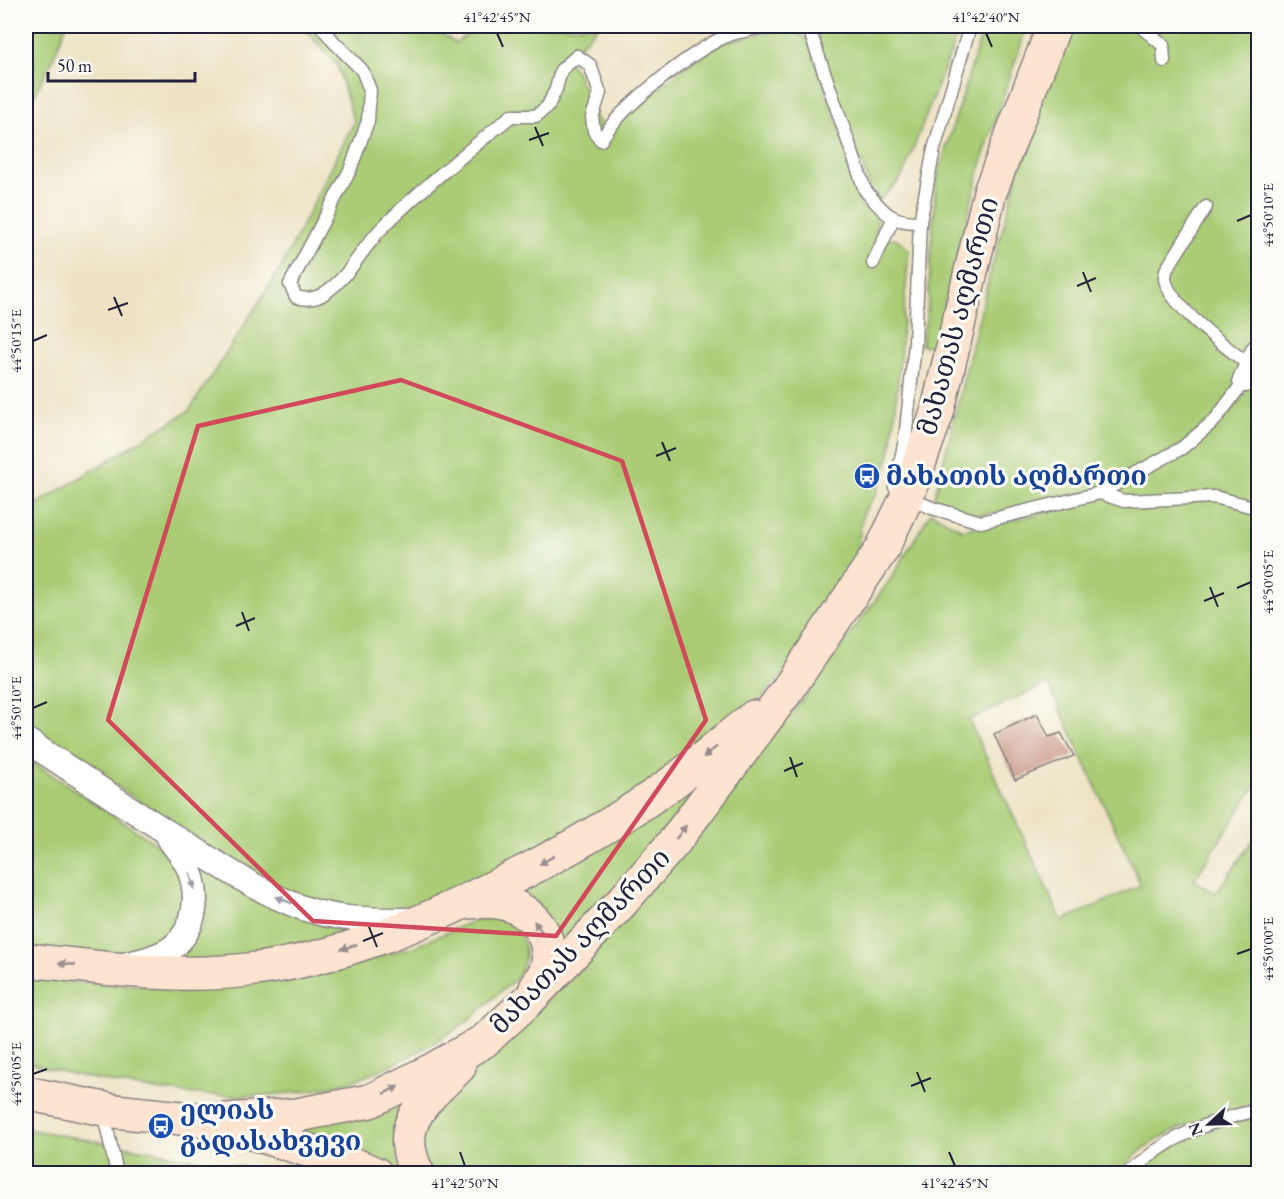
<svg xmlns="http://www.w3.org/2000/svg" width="1284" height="1199" font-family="'EB Garamond','Noto Serif Georgian',serif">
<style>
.green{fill:#a9cc75;stroke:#667758;stroke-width:1.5;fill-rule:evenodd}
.building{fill:#ca9986}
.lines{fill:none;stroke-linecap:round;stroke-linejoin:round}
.lane-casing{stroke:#888280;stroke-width:15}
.street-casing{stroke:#888280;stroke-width:27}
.secondary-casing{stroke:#888280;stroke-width:36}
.lane{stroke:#fff;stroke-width:12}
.street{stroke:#fff;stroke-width:24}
.secondary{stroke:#fde4d1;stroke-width:33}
.oneway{fill:#9a8d8e}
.oneway2{fill:#9c9ca7}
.marked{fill:none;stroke:#d1495b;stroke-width:4.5;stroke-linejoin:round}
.ticks{fill:none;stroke:#22223b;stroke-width:2}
.labels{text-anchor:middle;stroke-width:6;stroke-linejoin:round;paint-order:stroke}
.street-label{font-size:27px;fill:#22223b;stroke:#fdfcf7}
.transit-label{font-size:27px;font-weight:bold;fill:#164399;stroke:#fdfcf7;text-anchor:start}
.neatline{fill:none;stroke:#22223b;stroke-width:2}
.ticks-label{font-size:15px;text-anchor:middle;fill:#22223b}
</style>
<rect width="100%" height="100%" fill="#fdfcf7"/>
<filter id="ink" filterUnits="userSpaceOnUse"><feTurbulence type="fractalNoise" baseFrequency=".0167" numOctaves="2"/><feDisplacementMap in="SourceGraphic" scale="12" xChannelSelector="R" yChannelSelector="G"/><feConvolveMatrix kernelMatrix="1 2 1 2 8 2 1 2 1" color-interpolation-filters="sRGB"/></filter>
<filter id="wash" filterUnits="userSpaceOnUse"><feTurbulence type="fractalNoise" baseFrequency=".008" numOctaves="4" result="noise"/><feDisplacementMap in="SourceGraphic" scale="24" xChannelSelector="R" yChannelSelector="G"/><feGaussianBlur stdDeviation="1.35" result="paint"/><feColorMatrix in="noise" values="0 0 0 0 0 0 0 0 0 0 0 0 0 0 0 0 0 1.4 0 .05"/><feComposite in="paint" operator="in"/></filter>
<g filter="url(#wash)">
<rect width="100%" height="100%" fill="#ede3c4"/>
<g class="green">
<polygon points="26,26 66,26 52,61 26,111"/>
<path d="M302,26H429L456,43L476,26H598L567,59L577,73L597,120L612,133L628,111L693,61L723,42L778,30L795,32L805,37L809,42L861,192L857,195L861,206C880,209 879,224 874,240L885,244L889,239L896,238L909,250L895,415L890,454L876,495L863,513L855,566L805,652L737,722L669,781L503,874L408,908L375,916L300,903L205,846L26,724V511L189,411L282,266L354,122L337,65Z"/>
<polygon points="817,26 958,26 952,49 905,170 899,181 880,200 870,187 819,49"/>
<polygon points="984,26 1027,26 984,154 933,347 921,345 927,313 936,181"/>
<polygon points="1067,26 1258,26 1258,321 1253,332 1242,378 1214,418 1179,447 1098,490 1021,509 965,517 933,503 991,270 1037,106"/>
<path d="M1258,362V782L1194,880L1216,893L1258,833V1103C1217,1115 1172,1125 1138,1153C1131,1158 1125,1167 1120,1174L429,1173L418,1131L447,1097L574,975L696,831L806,695L890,580L931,512L962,530C994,523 1028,518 1060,509C1115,494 1204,449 1238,403C1247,392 1252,375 1258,362ZM1048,683L1141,885L1062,921L969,720Z"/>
<polygon points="730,751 560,955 540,906 525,893 508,889"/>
<polygon points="26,758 155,843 179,869 189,895 182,923 166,945 143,954 26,951"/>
<path d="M184,846L356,927L322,941L275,955L173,963C189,945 210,925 207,898C205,885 190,859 184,846Z"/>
<path d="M496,918L512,922C525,939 531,955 518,976C514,982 504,988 498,994C486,1004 475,1015 463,1024C434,1045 380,1073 345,1083C242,1110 126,1090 26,1062V979L154,986L325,970L413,947L478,919Z"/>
<polygon points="432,1081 406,1173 394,1173 375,1165 242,1125"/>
<path d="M1258,1117V1173L1139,1174C1167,1139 1217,1126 1258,1117Z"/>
<polygon points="26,1129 278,1173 26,1173"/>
</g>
<g id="blocks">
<polygon class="building" points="1037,714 1049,737 1061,733 1074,756 1015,780 994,734"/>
</g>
</g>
<g filter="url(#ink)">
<use href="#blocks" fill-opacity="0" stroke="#888280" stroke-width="1.5"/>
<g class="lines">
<defs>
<g id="lane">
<path d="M321,26L334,42L362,70L370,90L368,121L350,170L290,284L296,297C306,300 317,299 326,292C349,277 361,250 380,230C421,189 466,153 511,116H536L548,106L556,89L561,70L577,56L590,65L600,93L592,117L594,131L601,140C621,106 693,50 729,35C745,29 763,28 779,26"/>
<path d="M808,26L865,190C883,211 890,223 920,222"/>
<polyline points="1140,26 1163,45 1164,61"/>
<path d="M1206,207L1166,270C1166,273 1165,276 1165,279C1169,306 1230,349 1251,367"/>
<polyline points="873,263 893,219"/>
<polyline points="895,487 905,440 915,343 920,222 934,149 970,26"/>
<polyline points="1100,493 1124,501 1214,497 1258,508"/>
<polyline points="909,498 932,508 981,522 1100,493 1182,448 1215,420 1245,380"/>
<polyline points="103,1110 117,1174"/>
<path d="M1129,1174C1165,1137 1209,1121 1258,1110"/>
</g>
<g id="street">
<polyline points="1245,380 1258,351"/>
<path d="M26,740C83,778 140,816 199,852C232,873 266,895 303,908C339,921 375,920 412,920"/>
<path d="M124,965C140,961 160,957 173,947C196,928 200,896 189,869C185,858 175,848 169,838"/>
</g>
<g id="secondary">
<path d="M465,902C475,902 488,900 498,902C528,907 552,931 548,963C547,971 540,981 536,988"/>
<path d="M26,960C99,967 174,979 248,970C338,960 424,923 504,882C561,854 617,822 669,785C698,764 725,739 754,717"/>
<polyline points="26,1093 114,1111 211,1121 297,1115 370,1101 434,1069 484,1041 529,1000 622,902 675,841 788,689 882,549 907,497 937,413 990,192 1054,26"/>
<polyline points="230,1126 355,1165 376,1174"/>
<path d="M418,1174C391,1124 426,1100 459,1067"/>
</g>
</defs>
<use href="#lane" class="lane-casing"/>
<use href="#street" class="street-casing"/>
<use href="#secondary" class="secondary-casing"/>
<use href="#lane" class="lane"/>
<use href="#street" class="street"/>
<use href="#secondary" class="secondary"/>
</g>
<defs><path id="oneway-solid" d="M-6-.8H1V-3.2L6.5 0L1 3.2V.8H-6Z" transform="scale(1.5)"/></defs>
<g class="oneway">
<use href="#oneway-solid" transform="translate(710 752) rotate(141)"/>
<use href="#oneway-solid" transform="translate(681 832) rotate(-53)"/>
<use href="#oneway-solid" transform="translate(547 860) rotate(151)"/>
<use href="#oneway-solid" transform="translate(539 928) rotate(-126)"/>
<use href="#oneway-solid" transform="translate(349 947) rotate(162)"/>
<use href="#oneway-solid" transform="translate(67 964) rotate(-174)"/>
<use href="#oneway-solid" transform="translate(391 1090) rotate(-26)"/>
</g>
<g class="oneway2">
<use href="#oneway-solid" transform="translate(192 881) rotate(75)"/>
<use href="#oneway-solid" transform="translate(284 900) rotate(-157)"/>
</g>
</g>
<path class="marked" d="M401,380L622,461L706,720L556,936L313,921L108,720L198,426Z"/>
<path class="ticks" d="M497,33L503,47M986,33L992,47M535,127L543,146M529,140L549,133M1237,221L1251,215M1083,272L1091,292M1077,286L1096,278M114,297L122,316M108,310L128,303M33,341L47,335M662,442L670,461M656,456L676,448M1210,587L1218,607M1237,588L1251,582M1204,601L1224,593M242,612L249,631M236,626L255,618M33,708L47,702M790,757L797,777M784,771L803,763M369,927L377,947M363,941L383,933M1237,954L1251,949M917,1072L925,1092M33,1074L47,1069M911,1086L931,1078M460,1152L465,1166M949,1152L955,1166"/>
<defs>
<symbol id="bus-disc" viewBox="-11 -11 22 22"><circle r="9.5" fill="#1a4fb4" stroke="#fdfcf7"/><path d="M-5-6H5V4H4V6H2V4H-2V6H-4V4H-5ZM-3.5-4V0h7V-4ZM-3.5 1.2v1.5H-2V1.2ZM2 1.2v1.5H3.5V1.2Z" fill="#fff"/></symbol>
</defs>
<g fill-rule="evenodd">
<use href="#bus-disc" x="852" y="461" width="30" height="30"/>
<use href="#bus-disc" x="146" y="1111" width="30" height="30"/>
</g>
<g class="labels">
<g class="street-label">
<text transform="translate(958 316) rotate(-75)" y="9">მახათას აღმართი</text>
<text transform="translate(580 941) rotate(-46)" y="9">მახათას აღმართი</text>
</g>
<g class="transit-label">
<text x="886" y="485">მახათის აღმართი</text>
<text x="180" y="1119">ელიას<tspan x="180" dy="31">გადასახვევი</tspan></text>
</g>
</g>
<rect width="1284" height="1199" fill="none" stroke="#fdfcf7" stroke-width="66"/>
<g transform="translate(1209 1124) rotate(248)" stroke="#fdfcf7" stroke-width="4.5" paint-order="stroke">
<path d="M0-4.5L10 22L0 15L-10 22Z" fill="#22223b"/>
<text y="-9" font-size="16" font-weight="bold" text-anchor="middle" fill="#22223b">N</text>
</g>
<path d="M48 72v9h147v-9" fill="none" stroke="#22223b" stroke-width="3"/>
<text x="57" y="72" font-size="18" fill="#22223b" stroke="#fdfcf7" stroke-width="4.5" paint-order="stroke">50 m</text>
<rect x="33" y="33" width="1218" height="1133" class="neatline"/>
<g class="ticks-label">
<text x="497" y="22">41°42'45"N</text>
<text x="986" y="22">41°42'40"N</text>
<text transform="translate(1268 215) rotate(-90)" y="5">44°50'10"E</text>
<text transform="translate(16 341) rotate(-90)" y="5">44°50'15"E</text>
<text transform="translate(1268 582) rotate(-90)" y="5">44°50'05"E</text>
<text transform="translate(16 708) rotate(-90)" y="5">44°50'10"E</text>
<text transform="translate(1268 949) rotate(-90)" y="5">44°50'00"E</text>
<text transform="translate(16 1074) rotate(-90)" y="5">44°50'05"E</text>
<text x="465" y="1188">41°42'50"N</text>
<text x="955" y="1188">41°42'45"N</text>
</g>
</svg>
